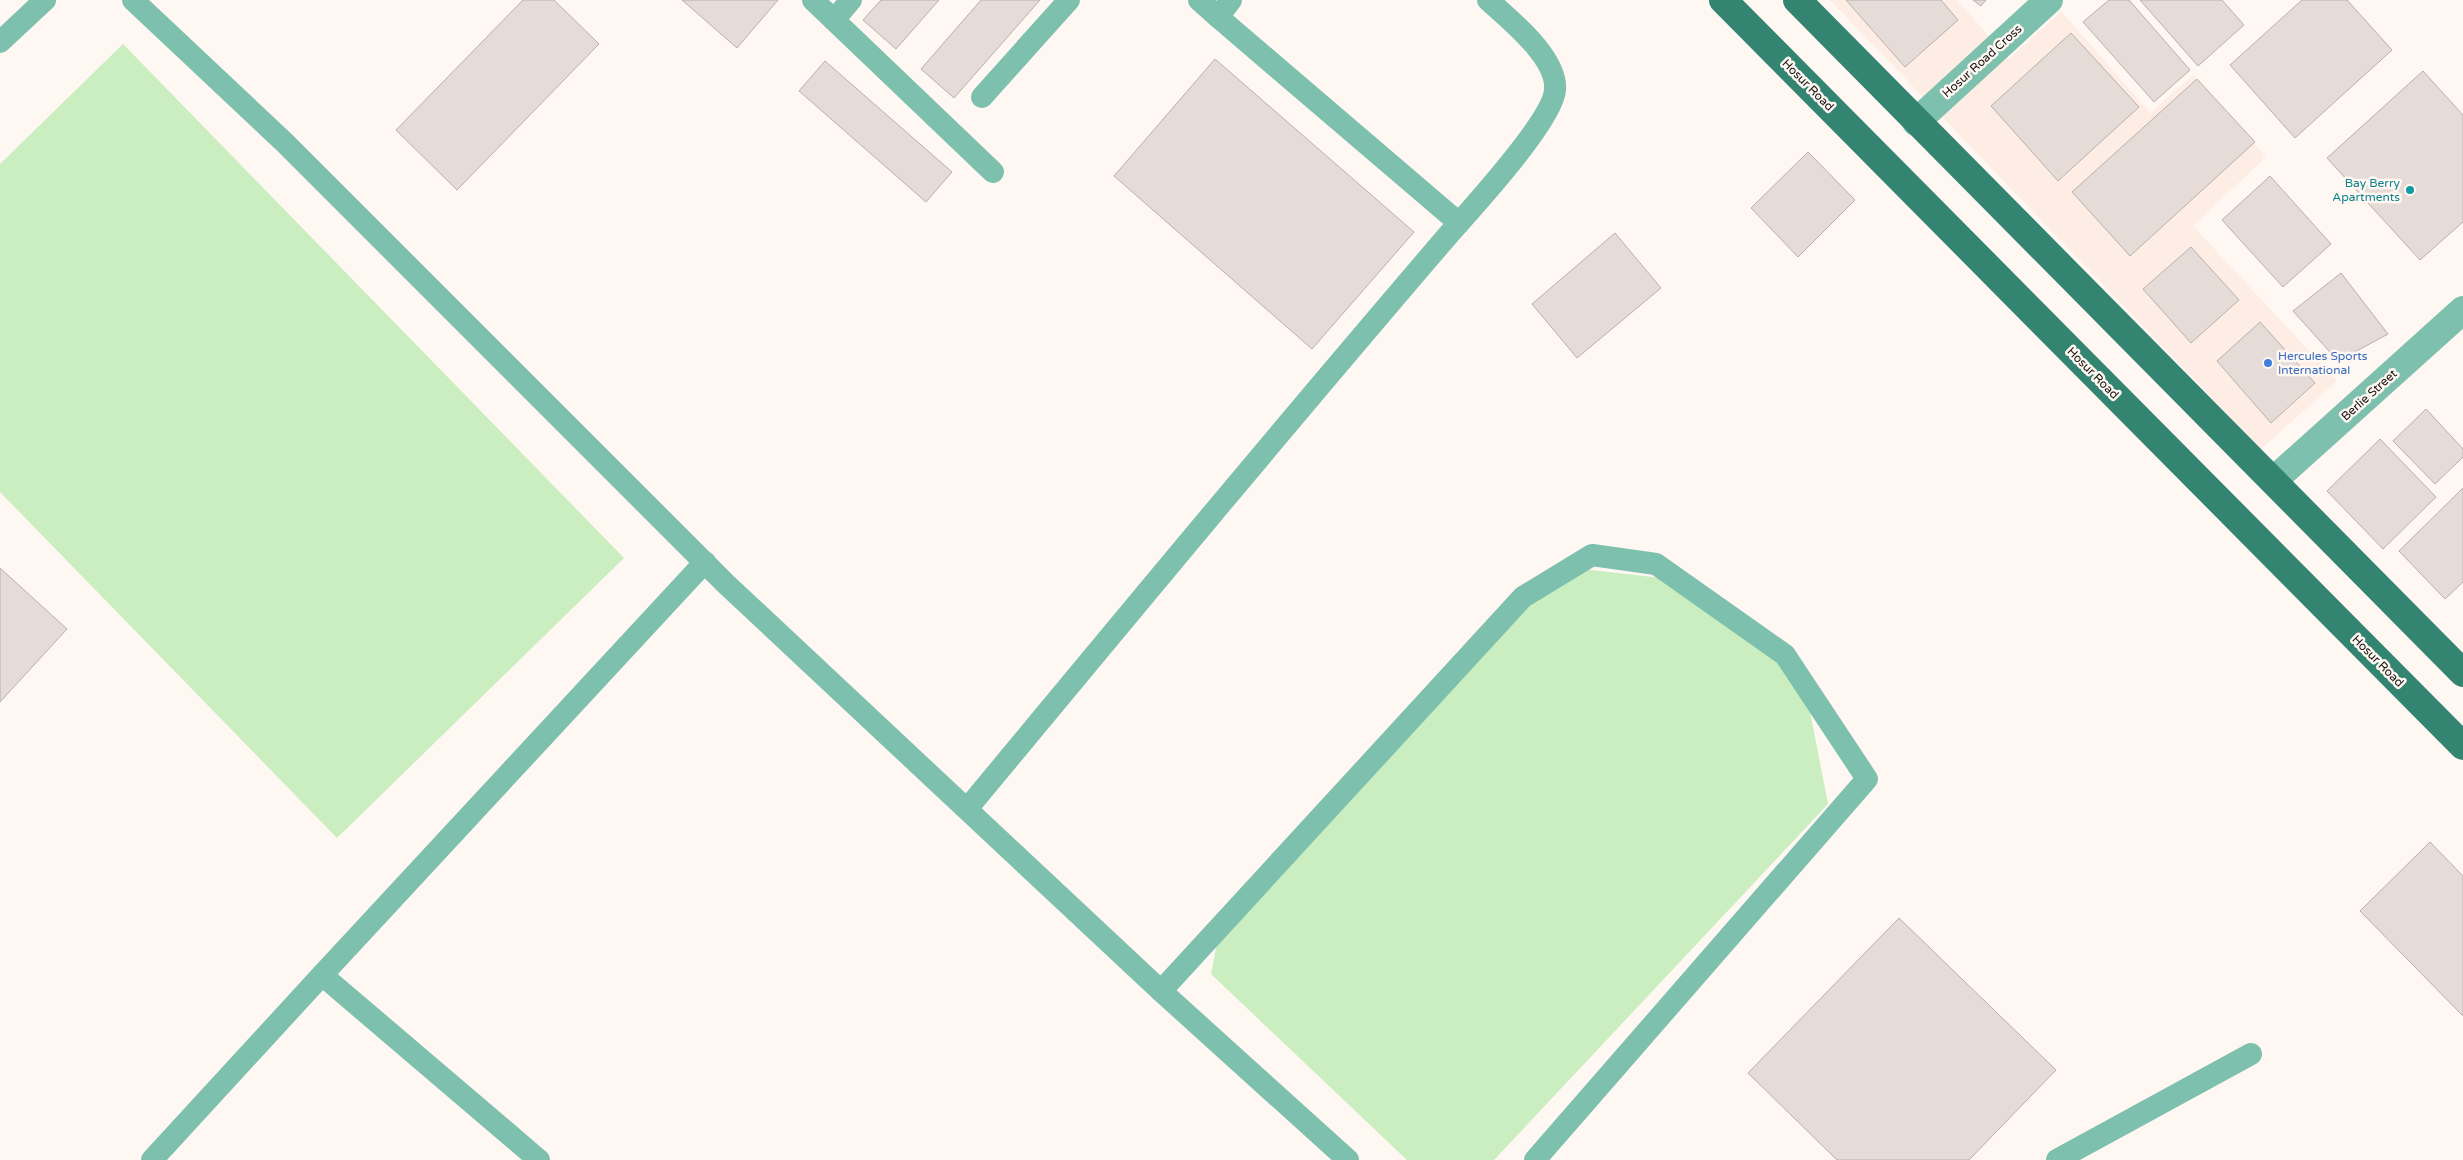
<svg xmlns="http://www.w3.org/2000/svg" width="2463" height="1160" font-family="'Varela Round',sans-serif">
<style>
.built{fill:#feede4}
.green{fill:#caeebf}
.building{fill:#e5dcd7;stroke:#b8b0ab}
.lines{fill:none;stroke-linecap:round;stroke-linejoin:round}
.service{stroke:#7dc0ae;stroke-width:22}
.minor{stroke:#7dc0ae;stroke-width:28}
.primary{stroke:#348472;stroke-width:28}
.culture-dot{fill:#0f9aa8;stroke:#fef7f2;stroke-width:2}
.shop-dot{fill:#3f7fe0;stroke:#fef7f2;stroke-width:2}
.labels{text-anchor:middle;stroke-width:5;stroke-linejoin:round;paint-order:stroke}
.street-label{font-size:12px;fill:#13100e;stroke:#fef7f2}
.culture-label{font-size:12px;fill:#0d838f;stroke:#fef7f2;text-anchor:end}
.shop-label{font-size:12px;fill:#366cbe;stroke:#fef7f2;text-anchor:start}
</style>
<rect width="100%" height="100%" fill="#fef7f2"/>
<polygon class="built" points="1830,0 1957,0 2009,59 2061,11 2150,113 2193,75 2266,157 2193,226 2337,381 2261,449"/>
<g class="green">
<polygon points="123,44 624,558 337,838 0,492 0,164"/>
<polygon points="1565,567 1670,579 1778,662 1808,701 1828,804 1494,1160 1407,1160 1211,974 1217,943"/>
</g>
<g class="building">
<polygon points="523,0 554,0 599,44 457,190 396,130"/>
<polygon points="682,0 778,0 737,48"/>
<polygon points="881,0 939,0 896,49 863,20"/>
<polygon points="981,0 1040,0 954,98 921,69"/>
<polygon points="1846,0 1941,0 1958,20 1905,67"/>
<polygon points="1973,0 1986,0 1981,6"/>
<polygon points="2109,0 2129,0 2190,70 2154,102 2083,22"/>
<polygon points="2140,0 2222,0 2244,25 2198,66"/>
<polygon points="2302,0 2347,0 2392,50 2295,138 2230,65"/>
<polygon points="2071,33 2139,107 2058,181 1991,106"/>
<polygon points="1215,59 1414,232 1312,349 1114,176"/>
<polygon points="825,61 952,172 926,202 799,91"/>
<polygon points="2423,71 2463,115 2463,222 2420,260 2327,158"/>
<polygon points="2197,79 2255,142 2130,256 2072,192"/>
<polygon points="1808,152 1855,200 1798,257 1751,208"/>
<polygon points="2270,176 2331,244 2283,287 2222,220"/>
<polygon points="1615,233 1661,288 1577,358 1532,304"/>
<polygon points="2191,247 2239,300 2191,343 2143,289"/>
<polygon points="2341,273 2388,334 2338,361 2293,311"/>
<polygon points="2260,322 2315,383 2271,423 2217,361"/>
<polygon points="2426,409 2463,449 2463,457 2435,484 2393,441"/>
<polygon points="2380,439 2436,497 2383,549 2327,491"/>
<polygon points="2463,488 2463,582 2445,599 2399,551"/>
<polygon points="0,568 67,629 0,702"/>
<polygon points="2430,842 2463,876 2463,1016 2360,911"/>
<polygon points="1899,918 2056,1070 1969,1160 1837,1160 1748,1073"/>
</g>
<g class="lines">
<g class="service">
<polyline points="133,0 284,142 726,584 1161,991 1348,1160"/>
<polyline points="813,0 993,172"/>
<polyline points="1199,0 1218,17"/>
<polyline points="1231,0 1218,17 1459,223"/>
<polyline points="834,20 851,0"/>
<polyline points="0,42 45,0"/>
<polyline points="982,97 1069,0"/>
<path d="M967,809C1127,616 1287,423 1450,233C1473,207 1553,120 1555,90C1558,58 1510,20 1488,0"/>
<polyline points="322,975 705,562"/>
<polyline points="1161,991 1523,597 1592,555 1656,564 1785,655 1867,779 1535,1160"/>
<polyline points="152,1160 322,975 539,1160"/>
<polyline points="2057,1160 2251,1054"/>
</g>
<g class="minor">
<polyline points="1916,122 2049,0"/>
<polyline points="2274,480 2463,310"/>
</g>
<g class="primary">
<polyline points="1723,0 2463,746"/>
<polyline points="1797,0 2463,673"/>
</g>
</g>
<circle class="culture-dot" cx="2410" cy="190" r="5"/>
<circle class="shop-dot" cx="2268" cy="363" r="5"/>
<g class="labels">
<g class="street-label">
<text transform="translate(1982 61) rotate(-42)" y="4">Hosur Road Cross</text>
<text transform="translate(1808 85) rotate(45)" y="4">Hosur Road</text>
<text transform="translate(2093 373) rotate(45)" y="4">Hosur Road</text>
<text transform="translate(2369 395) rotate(-42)" y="4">Berlie Street</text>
<text transform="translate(2378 661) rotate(45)" y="4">Hosur Road</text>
</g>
<g class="culture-label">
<text x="2400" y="187">Bay Berry<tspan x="2400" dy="14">Apartments</tspan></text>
</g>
<g class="shop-label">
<text x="2278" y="360">Hercules Sports<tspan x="2278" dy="14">International</tspan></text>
</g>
</g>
</svg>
